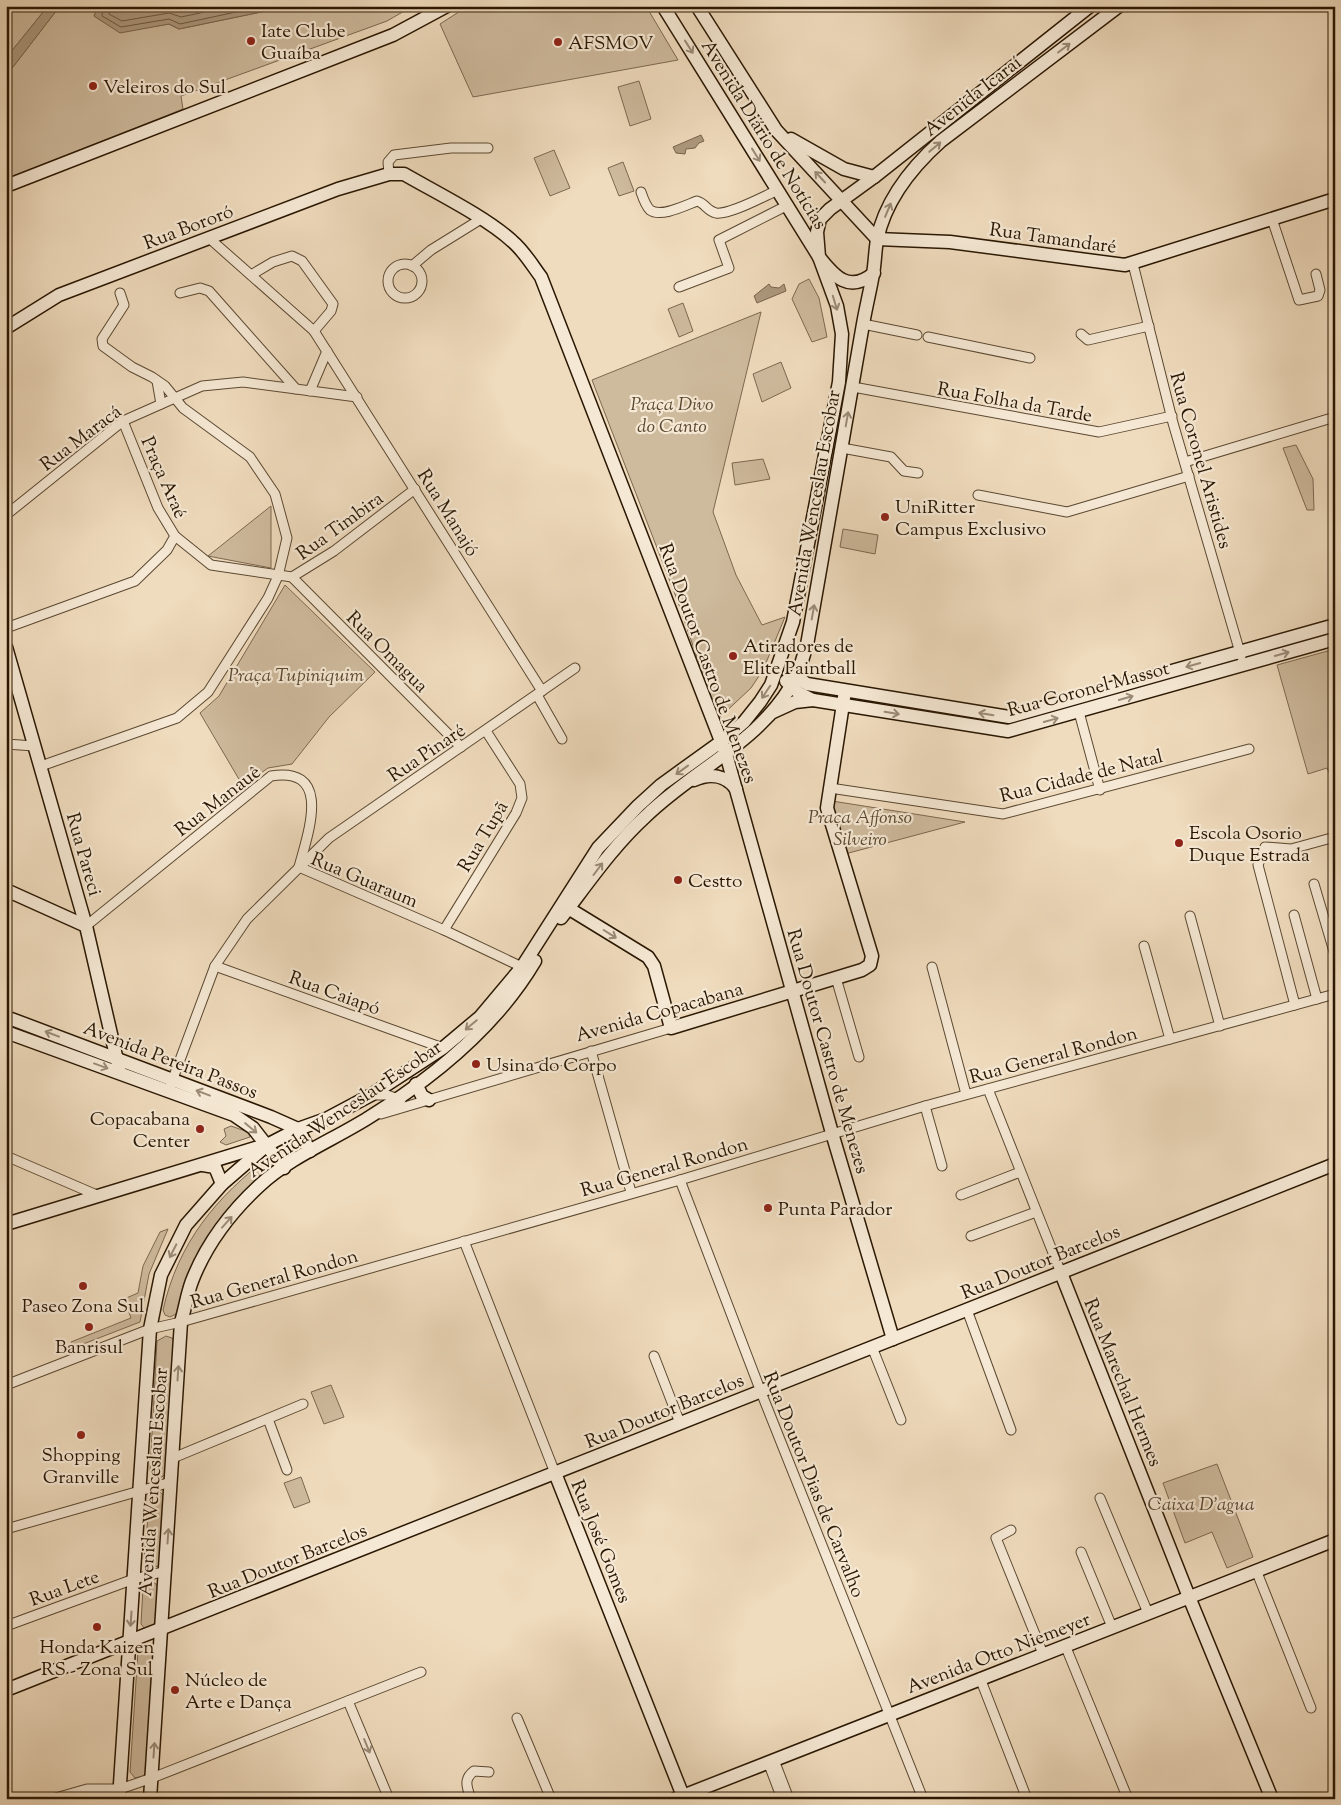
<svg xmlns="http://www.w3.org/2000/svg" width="1341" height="1805" font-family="'Sorts Mill Goudy',serif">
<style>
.green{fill:#ceba9d;stroke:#7c6850}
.water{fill:#ac987d;stroke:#78644c}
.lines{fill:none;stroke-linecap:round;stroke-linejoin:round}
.shore{stroke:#6b5840;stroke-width:1}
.street-casing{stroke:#5b4831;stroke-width:11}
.secondary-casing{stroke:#2a1702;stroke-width:15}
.street{stroke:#f5e8d4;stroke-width:9}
.secondary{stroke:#f5e8d4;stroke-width:12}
.oneway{stroke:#9a8a76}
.poi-dot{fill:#8f2418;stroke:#f5e8d4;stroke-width:2}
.labels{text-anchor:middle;stroke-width:4.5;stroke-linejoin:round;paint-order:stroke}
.poi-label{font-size:19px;fill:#2a1702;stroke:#f5e8d4;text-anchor:start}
.street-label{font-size:19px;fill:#2a1702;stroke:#f5e8d4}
.park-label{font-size:19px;font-style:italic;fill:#5b4830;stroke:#f5e8d4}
</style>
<rect width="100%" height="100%" fill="#efdbbd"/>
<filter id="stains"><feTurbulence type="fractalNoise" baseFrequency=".004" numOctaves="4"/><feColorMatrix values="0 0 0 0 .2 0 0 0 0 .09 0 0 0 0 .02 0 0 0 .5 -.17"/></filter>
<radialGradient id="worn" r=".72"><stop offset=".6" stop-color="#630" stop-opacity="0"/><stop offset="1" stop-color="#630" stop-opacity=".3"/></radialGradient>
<g class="green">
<polygon points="6,6 48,6 6,58"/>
<polygon points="60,6 99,6 94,16 120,32 169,24 179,29 266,11 276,6 413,6 387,21 181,96 183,109 6,179 6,76"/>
<polygon points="468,6 646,6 678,60 473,97 440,24"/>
<polygon points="639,81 651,119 630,126 618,87"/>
<polygon points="554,150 570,188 550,196 534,158"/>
<polygon points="623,162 634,191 619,196 608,168"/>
<polygon points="809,279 819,298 827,337 812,342 792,299 799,284"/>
<polygon points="683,303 693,331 679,337 668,309"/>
<polygon points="761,312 713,512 736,575 762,625 785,617 763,670 751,688 718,719 678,602 592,380"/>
<polygon points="781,362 791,388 762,402 753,374"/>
<polygon points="1296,445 1313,479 1314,510 1307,510 1283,448"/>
<polygon points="763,459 770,479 735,485 732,463"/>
<polygon points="271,506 271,568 208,556"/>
<polygon points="843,529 878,535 875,554 840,547"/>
<polygon points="285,585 375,672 329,717 292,764 268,768 243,786 200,713 219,696"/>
<polygon points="1335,649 1335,786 1327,768 1308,774 1277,665"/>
<polygon points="832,801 965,822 845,854 833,817"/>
<polygon points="231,1126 248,1132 250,1137 226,1145 220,1142 226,1136 224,1129"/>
<path d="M270,1156L277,1165C253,1185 226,1206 210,1234C197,1258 189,1287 178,1313L170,1317L165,1315L163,1310C178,1243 216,1197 270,1156Z"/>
<polygon points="168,1229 149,1274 140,1322 73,1348 71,1342 131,1318 124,1299 138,1293 143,1266 160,1232"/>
<polygon points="166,1336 172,1338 175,1344 166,1473 162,1477 157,1478 150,1471 157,1341"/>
<polygon points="331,1385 344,1417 324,1424 311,1392"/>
<polygon points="1217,1464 1253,1557 1227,1568 1212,1532 1185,1543 1163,1483"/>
<polygon points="301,1477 310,1502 294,1508 284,1483"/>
<polygon points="152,1492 160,1492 164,1496 161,1559 158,1566 152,1568 146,1566 144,1560 150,1496"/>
<polygon points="155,1583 159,1589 157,1625 145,1629 141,1624 143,1588 146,1584"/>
<polygon points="142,1645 151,1646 154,1653 148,1770 143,1776 135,1778 130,1772 138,1651"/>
</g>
<g class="water">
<polygon points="48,6 60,6 6,76 6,58"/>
<polygon points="99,6 276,6 266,11 179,29 169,24 120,33 94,16"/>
<polygon points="701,135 704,141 699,143 695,148 686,149 685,154 676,153 673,147"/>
<polygon points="769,284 771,287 779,288 784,284 786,291 757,303 754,296"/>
</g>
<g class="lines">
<g class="shore">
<polyline points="103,6 102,16 121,27 169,19 180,24 264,6"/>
<polyline points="110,6 109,14 122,21 169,13 181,17 233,6"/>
</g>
<defs>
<g id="street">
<polyline points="389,174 388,162 394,155 451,148 488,148"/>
<path d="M641,192C643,198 646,206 650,210C661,218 686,205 697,201C705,203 707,211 716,213C730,215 764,196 778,190"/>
<polyline points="1272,219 1299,300 1318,296 1320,290 1316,274"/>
<polyline points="209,238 314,331 542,691"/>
<polyline points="1133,264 1173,423 1241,656"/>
<circle cx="405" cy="281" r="17"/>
<polyline points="412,266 431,250 481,219"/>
<polyline points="251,275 273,262 292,256 302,261 333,304 331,311 314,331"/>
<polyline points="679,287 729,268 719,240 788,205"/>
<polyline points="180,293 200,288 209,291 296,389"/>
<polyline points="863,324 917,335"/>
<polyline points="1081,334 1088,340 1149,326"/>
<polyline points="928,337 1030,358"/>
<polyline points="157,381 161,404"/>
<polyline points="853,387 1099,432 1172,416"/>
<polyline points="310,391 327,351"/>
<polyline points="123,421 158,508 175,536 211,565 292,577 334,551 415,489"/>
<polyline points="842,448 891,457 904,471 918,473"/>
<polyline points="1185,462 1335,417"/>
<polyline points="978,495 1067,512 1189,476"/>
<polyline points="6,515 123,421 202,386 243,382 357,397"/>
<polyline points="292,577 461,747"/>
<polyline points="6,628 135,581 167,550 175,536"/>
<polyline points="537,695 562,739"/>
<polyline points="1079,712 1100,790"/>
<polyline points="6,744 34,746"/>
<polyline points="41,766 177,718 208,692 268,598 278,576 287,538 275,494 250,457 183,408 165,386 152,377 132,367 103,346 102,339 124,305 120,293"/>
<polyline points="830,788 1003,814 1249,749"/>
<polyline points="299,867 444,930 522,967"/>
<polyline points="1314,884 1335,955"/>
<polyline points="1294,915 1317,999"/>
<polyline points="1190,916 1220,1026"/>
<path d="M86,926L271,776C333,766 308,833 299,867"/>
<polyline points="444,930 516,813 522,798 520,784 486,731"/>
<polyline points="1144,946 1170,1039"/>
<polyline points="215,966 443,1048"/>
<polyline points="932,967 966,1094"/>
<polyline points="836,978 859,1057"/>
<polyline points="1295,1005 1258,865 1265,847 1291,849 1335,837"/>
<polyline points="591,1051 631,1192"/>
<polyline points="171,1084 215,966 247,919 329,838 575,668"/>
<polyline points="988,1089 1061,1273"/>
<polyline points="373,1095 387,1095 401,1100"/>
<polyline points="925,1106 942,1166"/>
<polyline points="381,1114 671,1028"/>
<polyline points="6,1156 99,1196"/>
<polyline points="680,1180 761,1392 923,1799"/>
<polyline points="961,1195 1020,1172"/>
<polyline points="971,1236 1036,1212"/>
<polyline points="464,1241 555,1473"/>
<polyline points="967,1310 1011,1430"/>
<polyline points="872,1347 901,1420"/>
<polyline points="654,1356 680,1423"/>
<polyline points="6,1385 150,1329 181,1322 680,1180 925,1106 1335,994"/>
<polyline points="268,1419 287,1470"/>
<polyline points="173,1458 303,1404"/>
<polyline points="1100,1498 1148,1613"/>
<polyline points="6,1529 171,1482"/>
<polyline points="1011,1530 996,1538 1043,1654"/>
<polyline points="1081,1552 1112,1627"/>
<polyline points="1256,1570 1311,1708"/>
<polyline points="6,1626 134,1579 166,1571"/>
<polyline points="1065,1645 1128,1799"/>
<polyline points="980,1678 1027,1799"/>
<polyline points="348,1701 389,1799"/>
<polyline points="517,1718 551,1799"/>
<polyline points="774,1760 789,1799"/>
<polyline points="768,1762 782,1799"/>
<polyline points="52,1799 87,1789 120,1789 152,1778 421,1672"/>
<polyline points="109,1799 120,1789"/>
<path d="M471,1799C467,1788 463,1779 474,1771L489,1772"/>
</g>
<g id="secondary">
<path d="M663,6L819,257C834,276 849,294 874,273"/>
<polyline points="697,6 776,130 877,239"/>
<polyline points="791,139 844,169 874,177"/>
<polyline points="6,186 393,35 447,6"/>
<polyline points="877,239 950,242 1125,265 1335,199"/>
<path d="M6,328L59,295L338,189L389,174H404C435,192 486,217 512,241C524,251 532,265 541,277L726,754L832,1133L893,1339"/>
<polyline points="6,647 86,926 120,1073"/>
<polyline points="796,676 807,684 1009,717 1335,625"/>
<polyline points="786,681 799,693 813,700 1008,731 1335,639"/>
<polyline points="773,712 795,702 813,700"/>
<path d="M694,780C710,773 726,775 736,789"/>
<polyline points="6,890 86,926"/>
<polyline points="568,908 648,957 654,966 671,1028 862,970 870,965 872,956 827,808 845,691"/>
<path d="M561,918C588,883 613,846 646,816C694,769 764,740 796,677C801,667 803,656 807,645L863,324C866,307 870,291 873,274C875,263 875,251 877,240C885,201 912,167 941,141L1119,6"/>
<polyline points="6,1017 271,1117 298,1129 310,1151"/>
<polyline points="6,1032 234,1115 253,1128 284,1168"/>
<polyline points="416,1084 422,1096 429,1100"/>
<polyline points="203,1165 215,1167 222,1184"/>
<polyline points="6,1224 262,1146"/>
<polyline points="1061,1273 1189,1597 1272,1799"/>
<polyline points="555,1473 683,1796"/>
<polyline points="6,1690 1335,1164"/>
<polyline points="119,1799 150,1329 161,1275 186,1225 222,1184 267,1145 298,1129 326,1119 371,1095 443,1048 480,1017 522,967 598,848 638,806 661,785 722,741 744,722 760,702 771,685 793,622 839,382 842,334 837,306 819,257 817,232 820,219 830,209 874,177 1090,6"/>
<path d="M150,1799L181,1322C185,1309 187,1294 192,1281C206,1245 231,1212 259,1186C290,1157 333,1140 368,1118C433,1078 496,1027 535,961"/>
<polyline points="675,1799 1335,1540"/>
</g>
</defs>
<use href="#street" class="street-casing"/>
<use href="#secondary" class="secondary-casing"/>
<use href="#street" class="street"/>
<use href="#secondary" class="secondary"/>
</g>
<defs><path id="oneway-shaft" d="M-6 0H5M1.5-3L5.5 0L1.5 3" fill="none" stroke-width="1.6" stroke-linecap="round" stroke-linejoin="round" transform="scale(1.25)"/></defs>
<g class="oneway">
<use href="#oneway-shaft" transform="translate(689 47) rotate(58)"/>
<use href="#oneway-shaft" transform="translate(1064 48) rotate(-37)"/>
<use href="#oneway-shaft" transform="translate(935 147) rotate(-40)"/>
<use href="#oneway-shaft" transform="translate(756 155) rotate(58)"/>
<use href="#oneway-shaft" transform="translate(820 177) rotate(-133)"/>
<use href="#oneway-shaft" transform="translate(888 210) rotate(-67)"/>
<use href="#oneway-shaft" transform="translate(835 303) rotate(73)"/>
<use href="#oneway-shaft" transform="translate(847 419) rotate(-80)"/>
<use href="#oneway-shaft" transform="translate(813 612) rotate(-80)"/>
<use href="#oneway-shaft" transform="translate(1282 654) rotate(-16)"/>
<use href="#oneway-shaft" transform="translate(1193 665) rotate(164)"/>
<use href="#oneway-shaft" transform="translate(766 692) rotate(124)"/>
<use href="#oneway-shaft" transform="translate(1126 698) rotate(-16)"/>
<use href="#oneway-shaft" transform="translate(892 713) rotate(9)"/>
<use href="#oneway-shaft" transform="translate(986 714) rotate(-171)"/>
<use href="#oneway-shaft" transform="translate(1051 720) rotate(-15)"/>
<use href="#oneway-shaft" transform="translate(682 770) rotate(144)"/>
<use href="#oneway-shaft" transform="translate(598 869) rotate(-53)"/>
<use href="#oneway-shaft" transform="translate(610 934) rotate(32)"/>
<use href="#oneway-shaft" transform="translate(471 1025) rotate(140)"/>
<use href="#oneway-shaft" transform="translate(52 1034) rotate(-159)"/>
<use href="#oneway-shaft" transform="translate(101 1066) rotate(20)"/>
<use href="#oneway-shaft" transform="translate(203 1093) rotate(-159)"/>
<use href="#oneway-shaft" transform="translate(251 1128) rotate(40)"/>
<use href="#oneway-shaft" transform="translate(227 1222) rotate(-48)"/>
<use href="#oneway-shaft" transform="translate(173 1251) rotate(117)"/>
<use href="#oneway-shaft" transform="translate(178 1373) rotate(-86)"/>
<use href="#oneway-shaft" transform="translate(168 1536) rotate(-86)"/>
<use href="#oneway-shaft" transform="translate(131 1619) rotate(94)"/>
<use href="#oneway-shaft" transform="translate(367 1746) rotate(68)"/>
<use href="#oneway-shaft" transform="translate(154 1750) rotate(-86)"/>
</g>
<g class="poi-dot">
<circle cx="251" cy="41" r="5"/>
<circle cx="558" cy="42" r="5"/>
<circle cx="93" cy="86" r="5"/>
<circle cx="885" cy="517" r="5"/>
<circle cx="733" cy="656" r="5"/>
<circle cx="1179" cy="843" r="5"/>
<circle cx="678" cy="880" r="5"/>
<circle cx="476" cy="1064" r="5"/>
<circle cx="200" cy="1129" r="5"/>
<circle cx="768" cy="1208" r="5"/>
<circle cx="83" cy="1286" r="5"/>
<circle cx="89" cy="1327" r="5"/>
<circle cx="81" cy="1435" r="5"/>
<circle cx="97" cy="1627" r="5"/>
<circle cx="175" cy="1690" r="5"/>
</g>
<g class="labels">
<g class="poi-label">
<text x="261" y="37">Iate Clube<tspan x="261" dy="22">Guaíba</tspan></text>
<text x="568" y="49">AFSMOV</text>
<text x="103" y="93">Veleiros do Sul</text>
<text x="895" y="513">UniRitter<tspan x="895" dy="22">Campus Exclusivo</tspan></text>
<text x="743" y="652">Atiradores de<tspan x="743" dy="22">Elite Paintball</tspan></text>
<text x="1189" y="839">Escola Osorio<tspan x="1189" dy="22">Duque Estrada</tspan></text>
<text x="688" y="887">Cestto</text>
<text x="486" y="1071">Usina do Corpo</text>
<text x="190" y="1125" text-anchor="end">Copacabana<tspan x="190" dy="22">Center</tspan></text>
<text x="778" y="1215">Punta Parador</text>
<text x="83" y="1312" text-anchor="middle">Paseo Zona Sul</text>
<text x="89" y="1353" text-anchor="middle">Banrisul</text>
<text x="81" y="1461" text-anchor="middle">Shopping<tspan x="81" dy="22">Granville</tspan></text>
<text x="97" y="1653" text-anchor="middle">Honda Kaizen<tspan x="97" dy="22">RS - Zona Sul</tspan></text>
<text x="185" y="1686">Núcleo de<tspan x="185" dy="22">Arte e Dança</tspan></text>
</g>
<g class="street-label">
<text transform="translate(972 95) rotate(-38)" y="7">Avenida Icaraí</text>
<text transform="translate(765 134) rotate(58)" y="7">Avenida Diário de Notícias</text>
<text transform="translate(188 226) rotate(-21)" y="7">Rua Bororó</text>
<text transform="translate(1053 237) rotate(8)" y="7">Rua Tamandaré</text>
<text transform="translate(1015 401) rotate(10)" y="7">Rua Folha da Tarde</text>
<text transform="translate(80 437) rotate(-37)" y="7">Rua Maracá</text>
<text transform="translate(1202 460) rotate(74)" y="7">Rua Coronel Aristides</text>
<text transform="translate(165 477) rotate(66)" y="7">Praça Araé</text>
<text transform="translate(813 503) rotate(-80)" y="7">Avenida Wenceslau Escobar</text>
<text transform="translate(449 512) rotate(58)" y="7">Rua Manajó</text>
<text transform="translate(339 525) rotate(-36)" y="7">Rua Timbira</text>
<text transform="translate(388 651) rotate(45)" y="7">Rua Omagua</text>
<text transform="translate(709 663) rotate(70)" y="7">Rua Doutor Castro de Menezes</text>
<text transform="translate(1088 688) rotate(-15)" y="7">Rua Coronel Massot</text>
<text transform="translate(426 752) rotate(-34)" y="7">Rua Pinaré</text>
<text transform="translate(1081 775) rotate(-14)" y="7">Rua Cidade de Natal</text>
<text transform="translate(217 800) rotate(-38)" y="7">Rua Manauê</text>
<text transform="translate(482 836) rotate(-59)" y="7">Rua Tupã</text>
<text transform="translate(85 854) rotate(74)" y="7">Rua Pareci</text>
<text transform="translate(365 879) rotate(23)" y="7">Rua Guaraum</text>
<text transform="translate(335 992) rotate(20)" y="7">Rua Caiapó</text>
<text transform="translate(659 1011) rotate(-16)" y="7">Avenida Copacabana</text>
<text transform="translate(829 1051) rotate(74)" y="7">Rua Doutor Castro de Menezes</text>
<text transform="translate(1053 1054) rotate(-15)" y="7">Rua General Rondon</text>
<text transform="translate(171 1059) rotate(21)" y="7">Avenida Pereira Passos</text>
<text transform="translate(344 1108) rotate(-34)" y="7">Avenida Wenceslau Escobar</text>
<text transform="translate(664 1166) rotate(-16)" y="7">Rua General Rondon</text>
<text transform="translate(1040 1261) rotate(-22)" y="7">Rua Doutor Barcelos</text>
<text transform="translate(274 1278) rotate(-16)" y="7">Rua General Rondon</text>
<text transform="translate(1124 1382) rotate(68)" y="7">Rua Marechal Hermes</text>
<text transform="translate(664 1410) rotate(-22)" y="7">Rua Doutor Barcelos</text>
<text transform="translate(152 1482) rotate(-86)" y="7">Avenida Wenceslau Escobar</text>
<text transform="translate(815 1484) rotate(68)" y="7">Rua Doutor Dias de Carvalho</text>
<text transform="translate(602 1541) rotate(68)" y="7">Rua José Gomes</text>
<text transform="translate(287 1560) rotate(-22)" y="7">Rua Doutor Barcelos</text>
<text transform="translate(64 1587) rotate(-20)" y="7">Rua Lete</text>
<text transform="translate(998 1652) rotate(-21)" y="7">Avenida Otto Niemeyer</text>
</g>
<g class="park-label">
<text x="672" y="410">Praça Divo<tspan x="672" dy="22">do Canto</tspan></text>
<text x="296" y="681">Praça Tupiniquim</text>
<text x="860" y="823">Praça Affonso<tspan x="860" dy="22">Silveiro</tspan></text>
<text x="1201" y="1510">Caixa D'agua</text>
</g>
</g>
<rect width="1341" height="1805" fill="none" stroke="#efdbbd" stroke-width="25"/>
<rect x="8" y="8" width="1326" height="1790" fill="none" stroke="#2a1702" stroke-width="2.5"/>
<rect x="12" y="12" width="1316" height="1780" fill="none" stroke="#2a1702"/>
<rect width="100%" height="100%" filter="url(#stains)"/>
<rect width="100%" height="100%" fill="url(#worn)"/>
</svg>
